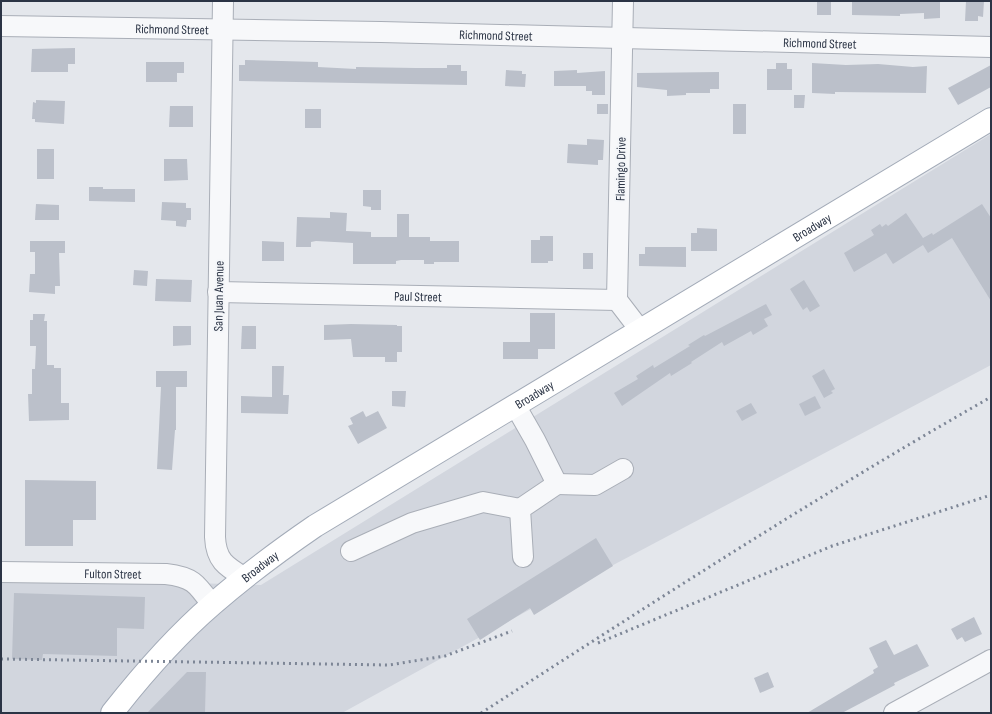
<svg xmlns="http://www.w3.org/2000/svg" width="992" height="714" font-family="'Sofia Sans Condensed',sans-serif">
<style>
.built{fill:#d2d6de}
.building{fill:#bbc0ca}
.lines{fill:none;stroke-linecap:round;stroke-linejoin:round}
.minor-casing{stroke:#a9aeb7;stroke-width:22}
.major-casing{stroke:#a3abb8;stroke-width:24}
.minor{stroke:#f7f8fa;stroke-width:20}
.major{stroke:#fff;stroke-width:22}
.rail{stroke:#7d8696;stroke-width:3;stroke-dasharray:2 4;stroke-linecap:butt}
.labels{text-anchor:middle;stroke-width:4;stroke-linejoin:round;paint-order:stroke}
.street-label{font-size:13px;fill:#2b3445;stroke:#f4f6f9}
</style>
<rect width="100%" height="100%" fill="#e4e7ec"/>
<polygon class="built" points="991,134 991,365 549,599 342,713 1,713 1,578 261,585"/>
<g class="building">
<rect x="817" y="1" width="14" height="14"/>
<polygon points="852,1 940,1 940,18 924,19 924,13 900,14 900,16 852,15"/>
<polygon points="966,1 984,1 983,17 978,16 978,21 965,21"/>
<polygon points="75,48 75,64 68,64 68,72 31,72 32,49"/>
<polygon points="245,60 318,62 318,67 356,69 356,67 416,68 447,68 447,65 461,65 461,71 467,71 467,85 239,81 239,65 245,65"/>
<polygon points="146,62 184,62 184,73 177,73 177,82 146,82"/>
<polygon points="776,63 787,63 787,69 792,69 792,90 767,90 767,69 776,69"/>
<polygon points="812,63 846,65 878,64 913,67 927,66 926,93 835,92 835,94 812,93"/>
<polygon points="991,65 991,87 958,105 948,88"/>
<polygon points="506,70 522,71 522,74 526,74 525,87 505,86"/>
<polygon points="577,70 577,73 605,71 605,95 592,95 592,91 586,91 586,86 554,86 554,71"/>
<polygon points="719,72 719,89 710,89 710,93 686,93 686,95 667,96 667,90 637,87 637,73"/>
<polygon points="794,95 805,95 804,108 794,108"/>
<polygon points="36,100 65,101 64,124 35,122 35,119 32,119 33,102 36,103"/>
<rect x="597" y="104" width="11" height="10"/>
<rect x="733" y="104" width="13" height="30"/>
<polygon points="170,106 193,106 193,127 169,127"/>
<rect x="305" y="109" width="16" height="19"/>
<polygon points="587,139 604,140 603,160 598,160 598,165 567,163 568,144 587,145"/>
<rect x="37" y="149" width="17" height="30"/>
<polygon points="164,159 187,159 188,180 164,181"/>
<polygon points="89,187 103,187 103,189 135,189 135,202 89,201"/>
<polygon points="363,190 381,190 381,210 371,210 371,207 363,206"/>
<polygon points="162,202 186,203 186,208 191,208 191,220 187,220 186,227 176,226 176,221 161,220"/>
<polygon points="36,204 59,205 59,220 35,220"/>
<polygon points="982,204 991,218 991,301 952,238 928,253 923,245 893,264 886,253 854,272 844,253 874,235 871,230 880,224 882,227 886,224 888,226 906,213 923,238 932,233 933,235"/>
<polygon points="330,212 347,213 346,231 371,232 371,237 397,237 397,214 409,214 409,237 430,237 430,241 459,241 459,262 434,262 434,264 424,264 424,260 401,260 396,261 396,264 353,264 353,243 316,241 311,242 311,247 296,247 297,217 330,218"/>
<polygon points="697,228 717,229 717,251 691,251 691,233 697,233"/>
<polygon points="540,236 553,236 553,261 548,261 548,263 531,263 531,240 540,240"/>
<polygon points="30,241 65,241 65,253 59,253 60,286 55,286 55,294 29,292 30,274 35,274 35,252 30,252"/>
<polygon points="262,241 284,242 284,261 262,261"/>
<polygon points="645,247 686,247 686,267 639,266 639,254 645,254"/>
<rect x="583" y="253" width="10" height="16"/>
<polygon points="134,270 148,271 147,286 133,285"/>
<polygon points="156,279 192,280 191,302 155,301"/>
<polygon points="804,280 820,306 810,312 807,307 803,310 790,289"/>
<polygon points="766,304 772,315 764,319 768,326 753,335 751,331 724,346 722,342 691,362 692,363 671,376 670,373 622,406 614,393 638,379 636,376 653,365 654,368 690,346 688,345 704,335 705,336"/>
<polygon points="530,313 555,313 555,349 538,349 538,359 503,359 503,342 530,342"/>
<polygon points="33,314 45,314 44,321 47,321 47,365 54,365 54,368 61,368 61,403 69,403 69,420 29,421 28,394 32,394 32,369 35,369 36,346 30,346 30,320 33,320"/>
<polygon points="351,324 397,325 397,326 402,326 402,352 397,352 397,362 385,362 385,357 353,357 351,339 324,340 324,325"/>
<polygon points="173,326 191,326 191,345 173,346"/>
<polygon points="242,326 256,326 256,349 241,349"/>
<polygon points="272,366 284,366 283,395 289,395 288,414 241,413 241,396 272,397"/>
<polygon points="824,369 835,389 831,391 833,393 824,398 812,376"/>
<polygon points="156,371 187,371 187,387 176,387 176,430 175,430 172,470 157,469 161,387 156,387"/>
<polygon points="392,391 406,391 405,407 392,406"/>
<polygon points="815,396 821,408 805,416 799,404"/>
<polygon points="751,403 757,413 742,421 736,411"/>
<polygon points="363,411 366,417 378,411 387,428 358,444 348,426 353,424 350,418"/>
<polygon points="25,480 96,481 96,520 73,520 73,546 25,546"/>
<polygon points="596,538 613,566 534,615 530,608 480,640 467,619"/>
<polygon points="14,593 145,597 144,629 117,628 117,656 43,654 42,660 12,659"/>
<polygon points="974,617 982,634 965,642 962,637 957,640 951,629"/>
<polygon points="886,640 894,655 917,644 929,666 894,683 895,685 842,713 807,713 874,673 873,670 878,667 869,648"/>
<polygon points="187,672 206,672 205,713 147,713"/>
<polygon points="768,672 774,687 760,693 754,678"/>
</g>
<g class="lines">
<defs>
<g id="minor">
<path d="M223,1L215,537C216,560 225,566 245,578"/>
<polyline points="623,1 617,300 640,330"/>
<path id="s1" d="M1,26L381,32L991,47"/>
<path id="s2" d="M218,292L617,300"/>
<polyline points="515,405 535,440 557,484 520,509 523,557"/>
<polyline points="557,484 595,485 623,469"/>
<polyline points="351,551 412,523 483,502 520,509"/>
<path id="s3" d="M1,572L166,574C193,577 197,584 212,605"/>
<polyline points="894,713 991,660"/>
</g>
<g id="major">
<path id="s4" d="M112,713C141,676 178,634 213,604C245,576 280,550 315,526L991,119"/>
</g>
</defs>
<use href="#minor" class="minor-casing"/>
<use href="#major" class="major-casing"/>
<use href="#minor" class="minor"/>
<use href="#major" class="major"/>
<g class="rail">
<polyline points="598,643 832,546 991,495"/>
<polyline points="1,659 389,665 445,656 512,631"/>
<path d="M481,713C649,605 817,496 991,397"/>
</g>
</g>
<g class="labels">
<g class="street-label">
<text dy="5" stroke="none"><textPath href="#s1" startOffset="171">Richmond Street</textPath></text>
<text dy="5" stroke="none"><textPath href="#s1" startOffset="495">Richmond Street</textPath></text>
<text dy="5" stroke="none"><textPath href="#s1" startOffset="819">Richmond Street</textPath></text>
<text transform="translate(620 169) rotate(-89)" y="5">Flamingo Drive</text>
<text dy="5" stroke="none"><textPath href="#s4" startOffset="857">Broadway</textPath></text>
<text transform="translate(218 296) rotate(-89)" y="5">San Juan Avenue</text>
<text dy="5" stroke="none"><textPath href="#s2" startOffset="200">Paul Street</textPath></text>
<text dy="5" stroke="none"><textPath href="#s4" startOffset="533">Broadway</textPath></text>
<text dy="5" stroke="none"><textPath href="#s4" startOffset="209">Broadway</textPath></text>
<text dy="5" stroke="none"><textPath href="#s3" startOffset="112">Fulton Street</textPath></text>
</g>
</g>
<rect width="992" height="714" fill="none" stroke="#2b3445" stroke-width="4"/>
</svg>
